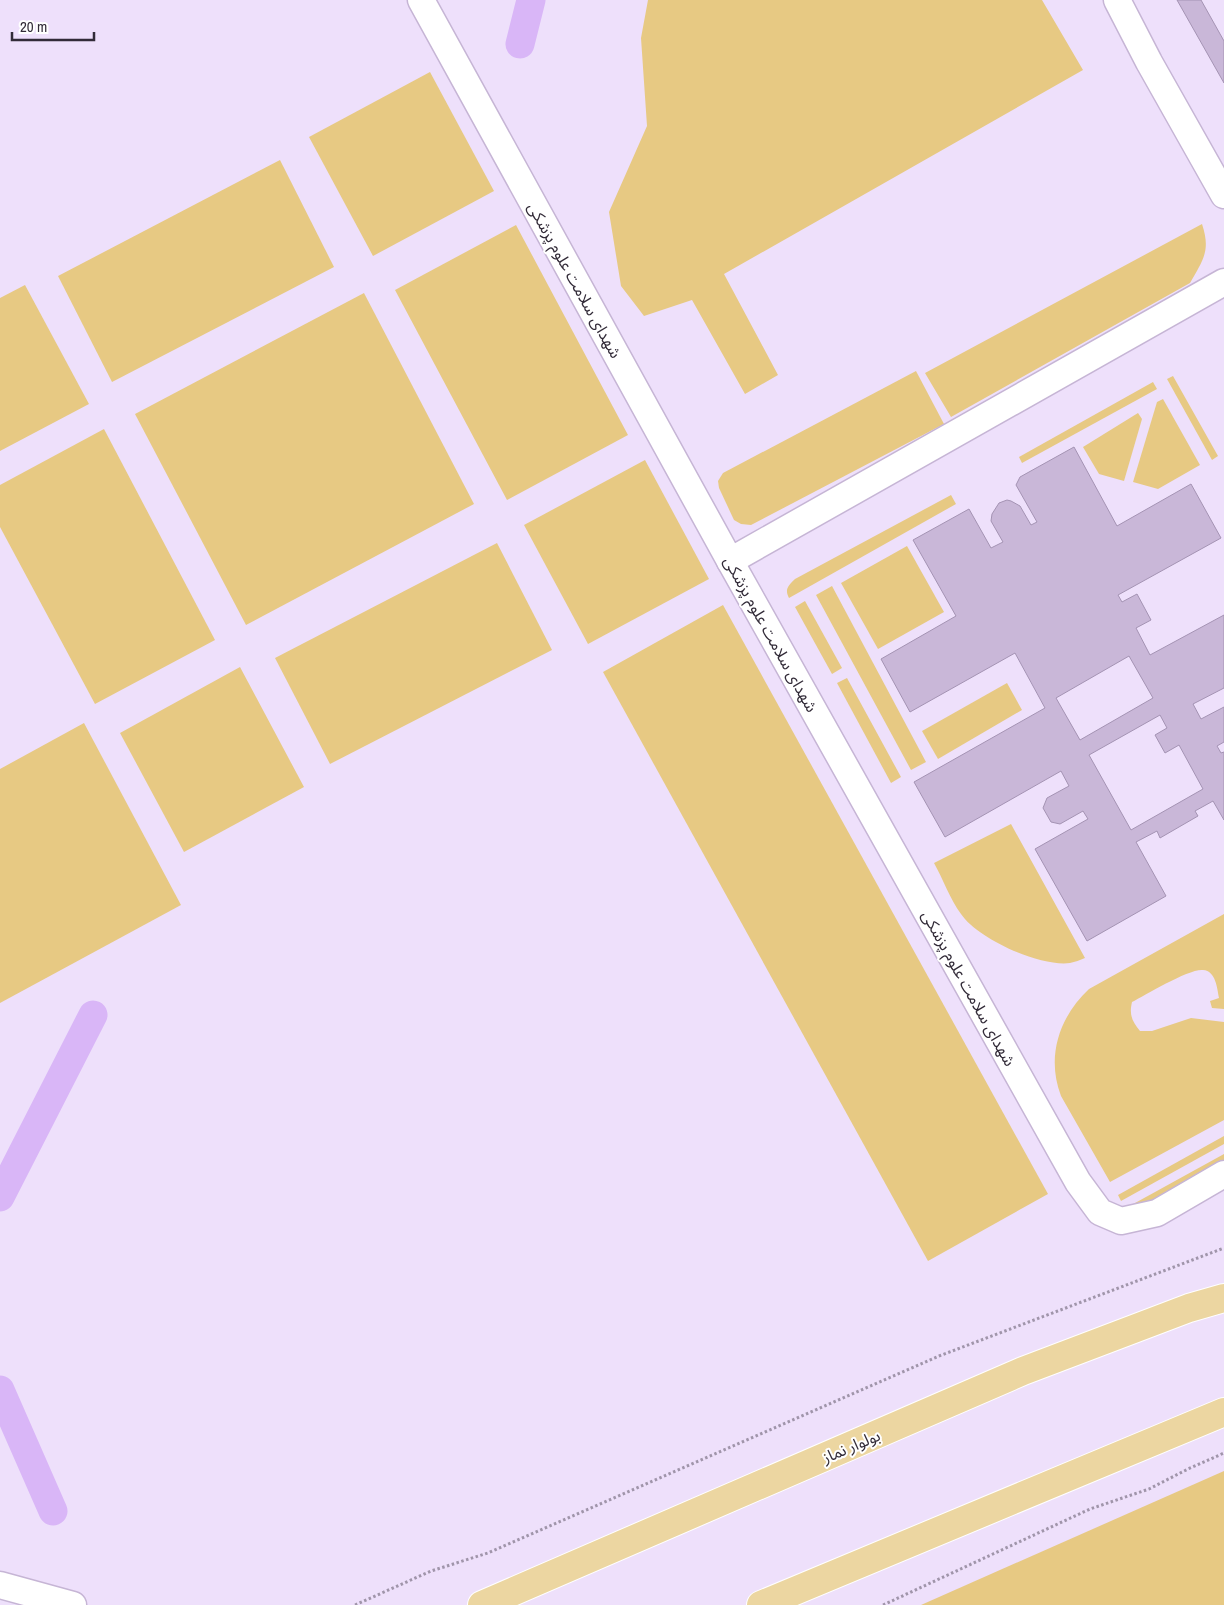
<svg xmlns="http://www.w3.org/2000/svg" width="1224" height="1605" font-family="'Archivo Narrow','Noto Sans Arabic',sans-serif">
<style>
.green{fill:#e7c983}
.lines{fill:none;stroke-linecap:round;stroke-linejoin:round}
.canal{stroke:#d9b6f7;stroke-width:29}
.building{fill:#c9b7d8;stroke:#a493b3;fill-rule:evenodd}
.minor-casing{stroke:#c6b5d5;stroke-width:29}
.major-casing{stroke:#fff;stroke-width:30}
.path{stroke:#a095aa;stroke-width:3;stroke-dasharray:2.5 2.5;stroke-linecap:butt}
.minor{stroke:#fff;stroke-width:26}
.major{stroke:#ecd6a1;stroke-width:28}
.labels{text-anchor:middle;stroke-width:4;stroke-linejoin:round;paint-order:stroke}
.street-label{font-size:16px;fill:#322b38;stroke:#fff}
</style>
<rect width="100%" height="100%" fill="#eee0fb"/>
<g class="green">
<polygon points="648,0 1042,0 1083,70 724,274 778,375 745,394 692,300 644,316 621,286 609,212 647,126 641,38"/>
<polygon points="430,72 494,191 373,256 309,137"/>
<polygon points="280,160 334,267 112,382 58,276"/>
<path d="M1202,224C1211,251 1203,260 1190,283L951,417L925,373Z"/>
<polygon points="516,225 628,435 507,500 395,290"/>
<polygon points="25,285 89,404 0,451 0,298"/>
<polygon points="364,293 474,504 246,625 135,414"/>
<polygon points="916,371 944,424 751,525 741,524 734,520 719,488 718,481 723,473"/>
<polygon points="1173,376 1218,456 1212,460 1167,379"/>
<polygon points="1153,382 1157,389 1022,463 1019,457"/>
<polygon points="1163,399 1200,465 1158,489 1133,482 1157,402"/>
<polygon points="1138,413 1142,419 1124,481 1099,474 1083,447"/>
<polygon points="104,429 215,640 95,704 0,527 0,485"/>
<polygon points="645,460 709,579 588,644 524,525"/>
<path d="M951,495L956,504L789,598C784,589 789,585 795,579Z"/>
<polygon points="497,543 552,650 330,764 275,658"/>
<polygon points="907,546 944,612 878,649 841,583"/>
<polygon points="832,586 926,762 911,770 816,595"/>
<polygon points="805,601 842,668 832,674 795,607"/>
<polygon points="723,605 1048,1194 928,1261 603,672"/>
<polygon points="240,667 304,787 184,852 120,733"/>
<polygon points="847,678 901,777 891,783 837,683"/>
<polygon points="1007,683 1022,710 938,759 922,731"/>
<polygon points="84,723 181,905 0,1003 0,769"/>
<path d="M1011,824L1085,958C1080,960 1075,962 1070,963C1040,967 978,939 961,914C950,899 943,879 934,863Z"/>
<path d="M1224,914V1009L1212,1008L1210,1001L1219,998C1217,988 1216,971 1203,970C1190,968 1145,995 1132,1002C1129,1015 1132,1021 1140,1031H1152L1191,1018L1224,1022V1120L1110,1182L1061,1096C1046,1057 1059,1017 1089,989Z"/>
<polygon points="1224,1136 1224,1144 1121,1201 1118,1195"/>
<polygon points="1224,1154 1224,1161 1129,1213 1126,1208"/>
<polygon points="1224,1471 1224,1605 921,1605"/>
</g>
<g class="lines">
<g class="canal">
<polyline points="520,44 531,0"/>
<polyline points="0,1197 93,1015"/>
<polyline points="0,1390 53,1511"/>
</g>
</g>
<g class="building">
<polygon points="1177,0 1201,0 1224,41 1224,83"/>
<path d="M1074,447L1117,526L1191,484L1221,538L1118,595L1122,602L1137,594L1151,620L1136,628L1150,655L1224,615V688L1193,704L1201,719L1224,707V742L1217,746L1221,753L1224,752V820L1213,801L1195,811L1198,816L1160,838L1157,831L1136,842L1166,896L1087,941L1035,849L1088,819L1083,811L1060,824L1051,822L1043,808L1047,798L1069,786L1061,771L945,837L914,782L1045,708L1015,653L910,712L881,659L956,616L913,540L969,509L991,548L1003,542L991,521L992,514L999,503L1007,500L1011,501L1020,506L1031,525L1037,522L1016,485L1020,477ZM1129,656L1153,698L1080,740L1056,698ZM1160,715L1167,728L1155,735L1165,753L1179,745L1203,789L1131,830L1089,755Z"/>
</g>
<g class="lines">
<defs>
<g id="minor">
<polyline points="421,0 730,561 1078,1182 1100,1212 1121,1221 1157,1213 1224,1174"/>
<polyline points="1117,0 1149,62 1224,195"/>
<polyline points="730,561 1224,282"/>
<polyline points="0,1585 73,1605"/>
</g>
<g id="major">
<polyline points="482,1605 1023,1371 1189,1308 1224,1298"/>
<polyline points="761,1605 1224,1412"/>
</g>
</defs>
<use href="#minor" class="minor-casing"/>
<use href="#major" class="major-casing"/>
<g class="path">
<polyline points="355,1605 431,1571 488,1553 939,1356 1224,1248"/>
<polyline points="883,1605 1090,1509 1149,1489 1188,1469 1224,1453"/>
</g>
<use href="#minor" class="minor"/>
<use href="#major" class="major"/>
</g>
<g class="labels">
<g class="street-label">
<text transform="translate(575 280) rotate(61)" y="6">شهدای سلامت علوم پزشکی</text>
<text transform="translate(771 634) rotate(61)" y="6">شهدای سلامت علوم پزشکی</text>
<text transform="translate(969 988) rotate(61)" y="6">شهدای سلامت علوم پزشکی</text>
<text transform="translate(851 1446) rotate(-23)" y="6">بولوار نماز</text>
</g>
</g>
<path d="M12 32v8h82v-8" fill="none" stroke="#322b38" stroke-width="2.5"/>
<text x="20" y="32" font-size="15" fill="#322b38" stroke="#ffffff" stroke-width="4" paint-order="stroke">20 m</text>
</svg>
